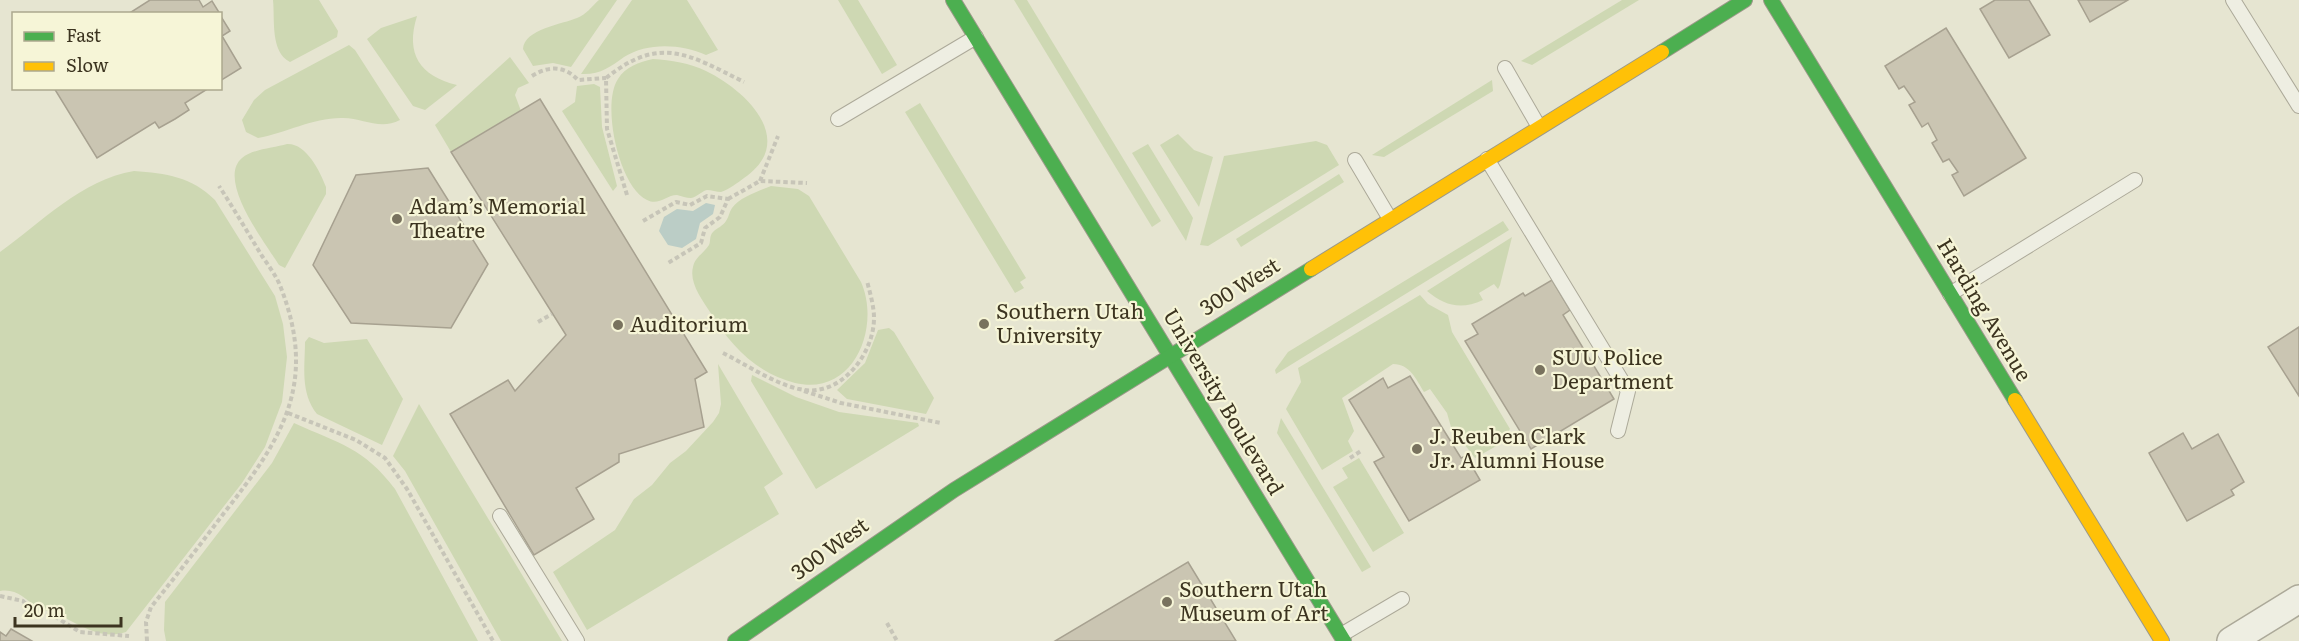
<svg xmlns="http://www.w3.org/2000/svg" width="2299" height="641" font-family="Literata,serif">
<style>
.green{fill:#ced8b3}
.water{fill:#bbcdc6}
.building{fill:#cac5b2;stroke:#a7a190;stroke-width:1.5}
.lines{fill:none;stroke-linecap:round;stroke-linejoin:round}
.lane-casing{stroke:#aca999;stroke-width:16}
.street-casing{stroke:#aca999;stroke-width:30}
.fast-casing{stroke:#9b9989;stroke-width:16}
.slow-casing{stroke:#9b9989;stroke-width:16}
.path{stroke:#c7c5b8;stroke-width:4;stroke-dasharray:4.5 3;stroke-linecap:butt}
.lane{stroke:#eeeee2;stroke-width:14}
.street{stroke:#eeeee2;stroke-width:27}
.fast{stroke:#4caf50;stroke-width:14}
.slow{stroke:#ffc107;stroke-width:14}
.poi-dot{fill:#78725e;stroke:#f6f5d7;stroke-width:2}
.labels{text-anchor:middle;stroke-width:4.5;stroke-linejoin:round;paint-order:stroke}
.poi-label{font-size:21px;fill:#3c3420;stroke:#f6f5d7;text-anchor:start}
.street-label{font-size:21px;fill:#3c3420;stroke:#f6f5d7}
</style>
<rect width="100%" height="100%" fill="#e6e5d1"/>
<g class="green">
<path d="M273,0H319L338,31L337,37L290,62C270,52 275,19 273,0Z"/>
<path d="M599,0H617L571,67L553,63L533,66L523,49C524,29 563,24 577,18C586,15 592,6 599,0Z"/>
<path d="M632,0H687L718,50L706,55C681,44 648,42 624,57C610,67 600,75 581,74Z"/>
<polygon points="838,0 858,0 897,65 882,74"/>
<polygon points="1014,0 1027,0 1161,221 1152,227"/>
<polygon points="1622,0 1639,0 1532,65 1521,61"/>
<path d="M417,16C405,54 420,76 457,85L425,110L413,106L367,39L381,28Z"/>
<path d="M349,45L355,50L400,120C379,131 362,117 341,118C312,118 286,133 258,138L246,132L242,120L254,100L265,90Z"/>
<polygon points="510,57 529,83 518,88 515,95 521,111 451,152 435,125"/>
<path d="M653,59C671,60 690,63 706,71C747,91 798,141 744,178C737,183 730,189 721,192C717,192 711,190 707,190C702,191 697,197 691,198C686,198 682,196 677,195C666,195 659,206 647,200C619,187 601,104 618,79C625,67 639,62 653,59Z"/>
<polygon points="1492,80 1493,91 1384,157 1372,155"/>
<polygon points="594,84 600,87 602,127 617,186 613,191 562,111 575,102 577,86"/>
<polygon points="920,103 1026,278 1020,282 1024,288 1015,293 905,112"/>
<polygon points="1178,134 1194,150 1213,157 1199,207 1160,145"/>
<polygon points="1316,141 1327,145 1339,165 1208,246 1200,245 1224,156"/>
<path d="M287,144C306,143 320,171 326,187V194L285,268L279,265C266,244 216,180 242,158C252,149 274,148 287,144Z"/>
<polygon points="1148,144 1193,218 1186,241 1132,153"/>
<path d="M134,171C166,173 192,177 215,200L275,296L283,324L287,357L282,402L265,447L242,483L126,632C100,641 77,623 55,613C49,611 42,611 37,607C25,599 16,588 0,591V252C42,222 81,180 134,171Z"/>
<polygon points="1339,174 1344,182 1241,247 1236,239"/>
<path d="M771,186L798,189L809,196L861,282C881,327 854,397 795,383C756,373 730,345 710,312C702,299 689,283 693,267C695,257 704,253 709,245C711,241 709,236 713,232C717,228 723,226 726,221C729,217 729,212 732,208C740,197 759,191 771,186Z"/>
<polygon points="1503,221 1509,230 1276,374 1275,370 1288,352"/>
<path d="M1512,237L1500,285L1498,289L1494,284L1479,293L1483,300C1461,310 1445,306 1427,291Z"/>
<path d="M1420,295L1428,304L1448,315L1452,332L1510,429L1506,434L1507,440L1475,458L1451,427L1447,413L1430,389L1424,392C1416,379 1410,364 1393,364L1342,398L1354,431L1348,441L1353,451L1322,470L1286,409L1301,382L1298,368Z"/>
<polygon points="889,328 894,332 934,398 926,414 847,399 837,390 865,363 878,330"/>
<path d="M309,337L324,343L367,339L403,399L382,445L317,414C300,393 305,366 305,342Z"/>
<polygon points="718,364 783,474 764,487 779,514 587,630 553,572 615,530 634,499 652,485 670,463 686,451 713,422 719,413 721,404"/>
<polygon points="752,375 796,397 839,412 918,423 919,426 816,489 751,381"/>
<polygon points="419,404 562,641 501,641 405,471 393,456"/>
<polygon points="1281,418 1371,567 1362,572 1277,433"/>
<path d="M294,423C340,444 363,447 395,489L478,641H166L164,630L165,602L272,463Z"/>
<polygon points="1359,458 1404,533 1373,552 1333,487 1348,478 1342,468"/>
</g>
<polygon class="water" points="706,203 715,205 713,214 700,223 696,239 682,248 668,245 659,231 664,217 677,209 693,211"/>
<g class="building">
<polygon points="150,0 199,0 203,7 212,1 220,14 128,14"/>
<polygon points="1995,0 2029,0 2050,35 2009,58 1980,9"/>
<polygon points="2078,0 2128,0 2090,22"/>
<polygon points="220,15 230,31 222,36 241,68 220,81"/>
<polygon points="1946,28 2026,158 1964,196 1952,175 1958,172 1949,159 1943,162 1932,143 1937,140 1928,123 1922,127 1909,105 1915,102 1904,86 1899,89 1885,66"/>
<polygon points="54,88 209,88 185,103 189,110 175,119 159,128 155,122 97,158"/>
<polygon points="540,99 707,372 695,379 704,427 619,454 619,462 576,488 594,519 534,555 450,414 508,380 515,391 566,335 451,152"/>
<polygon points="428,168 488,264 451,328 351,323 313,265 356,175"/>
<polygon points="1552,280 1570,310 1563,315 1614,399 1531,449 1465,341 1478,334 1472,324 1523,293 1525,296"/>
<polygon points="2299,327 2299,396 2268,347"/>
<polygon points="1410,376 1461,458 1466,456 1480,480 1409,521 1374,462 1384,457 1349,400 1383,378 1388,388"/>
<polygon points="2183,433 2192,449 2218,434 2244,482 2231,490 2234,495 2187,521 2149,453"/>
<polygon points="1188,562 1236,641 1055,641"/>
<polygon points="11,629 32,641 0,641 0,632 6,636"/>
</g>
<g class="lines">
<defs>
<g id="lane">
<polyline points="2233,0 2299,106"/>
<polyline points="1505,68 1539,127"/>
<polyline points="838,119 976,37"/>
<polyline points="1487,159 1628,391 1618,431"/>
<polyline points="1355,160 1390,219"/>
<polyline points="1950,294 2135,180"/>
<polyline points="500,516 577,641"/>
<polyline points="1341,635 1402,599"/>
</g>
<polyline id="street" points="2231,641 2299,599"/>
<g id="fast">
<polyline points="953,0 1344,641"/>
<polyline points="1771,0 2015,400"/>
<polyline points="1662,52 1745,0"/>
<polyline points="735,641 954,490 1311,269"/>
</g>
<g id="slow">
<polyline points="1311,269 1662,52"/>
<polyline points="2015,400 2162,641"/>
</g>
</defs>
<use href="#lane" class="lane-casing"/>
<use href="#street" class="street-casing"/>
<use href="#fast" class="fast-casing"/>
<use href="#slow" class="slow-casing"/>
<g class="path">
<path d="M532,76C548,66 564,65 578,80L606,78"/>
<polyline points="760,181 778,136"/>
<path d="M627,195L607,129L606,78C660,35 688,54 744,82"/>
<polyline points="728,199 760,181 807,183"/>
<polyline points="643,221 676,202 690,205 707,196 728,199 720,217 705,228 701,243 668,263"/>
<polyline points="538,322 552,314"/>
<path d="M723,353C747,365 773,383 799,389C839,399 874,355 874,318C874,306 870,293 867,281"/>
<polyline points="804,391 841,403 941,423"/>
<polyline points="288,413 356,440 385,458 407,489 493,641"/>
<polyline points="1350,458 1361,451"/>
<polyline points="0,596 23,601 30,609 54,616 80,632 129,636"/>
<polyline points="887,623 897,641"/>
<path d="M147,641L146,622L151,607C176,576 200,545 224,513C282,439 318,384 281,288C277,277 269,266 262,256C248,233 234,209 219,186"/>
</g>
<use href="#lane" class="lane"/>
<use href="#street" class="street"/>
<use href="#fast" class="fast"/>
<use href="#slow" class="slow"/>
</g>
<g class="poi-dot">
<circle cx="397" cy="219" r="6"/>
<circle cx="984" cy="324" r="6"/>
<circle cx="618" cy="325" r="6"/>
<circle cx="1540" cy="370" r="6"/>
<circle cx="1417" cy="449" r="6"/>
<circle cx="1167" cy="602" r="6"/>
</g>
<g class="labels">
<g class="poi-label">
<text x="409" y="214">Adam’s Memorial<tspan x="409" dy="24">Theatre</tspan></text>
<text x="996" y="319">Southern Utah<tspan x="996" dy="24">University</tspan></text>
<text x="630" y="332">Auditorium</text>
<text x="1552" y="365">SUU Police<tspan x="1552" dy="24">Department</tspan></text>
<text x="1429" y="444">J. Reuben Clark<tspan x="1429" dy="24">Jr. Alumni House</tspan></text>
<text x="1179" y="597">Southern Utah<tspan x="1179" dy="24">Museum of Art</tspan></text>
</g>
<g class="street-label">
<text transform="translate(1240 287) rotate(-32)" y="7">300 West</text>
<text transform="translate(1984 310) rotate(59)" y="7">Harding Avenue</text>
<text transform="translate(1223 402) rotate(59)" y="7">University Boulevard</text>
<text transform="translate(830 549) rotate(-36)" y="7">300 West</text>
</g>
</g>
<rect x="12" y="12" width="210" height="78" fill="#f6f5d7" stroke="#aca88e" stroke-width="1.5"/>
<rect x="24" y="32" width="30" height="9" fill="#4caf50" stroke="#aca88e" stroke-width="1.5"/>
<text x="66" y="42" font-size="18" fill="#3c3420">Fast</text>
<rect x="24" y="62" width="30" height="9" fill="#ffc107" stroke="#aca88e" stroke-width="1.5"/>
<text x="66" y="72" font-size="18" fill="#3c3420">Slow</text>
<path d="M15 617v9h106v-9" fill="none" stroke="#3c3420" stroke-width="3"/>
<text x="24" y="617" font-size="18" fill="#3c3420" stroke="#f6f5d7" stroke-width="4.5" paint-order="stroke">20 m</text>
</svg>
